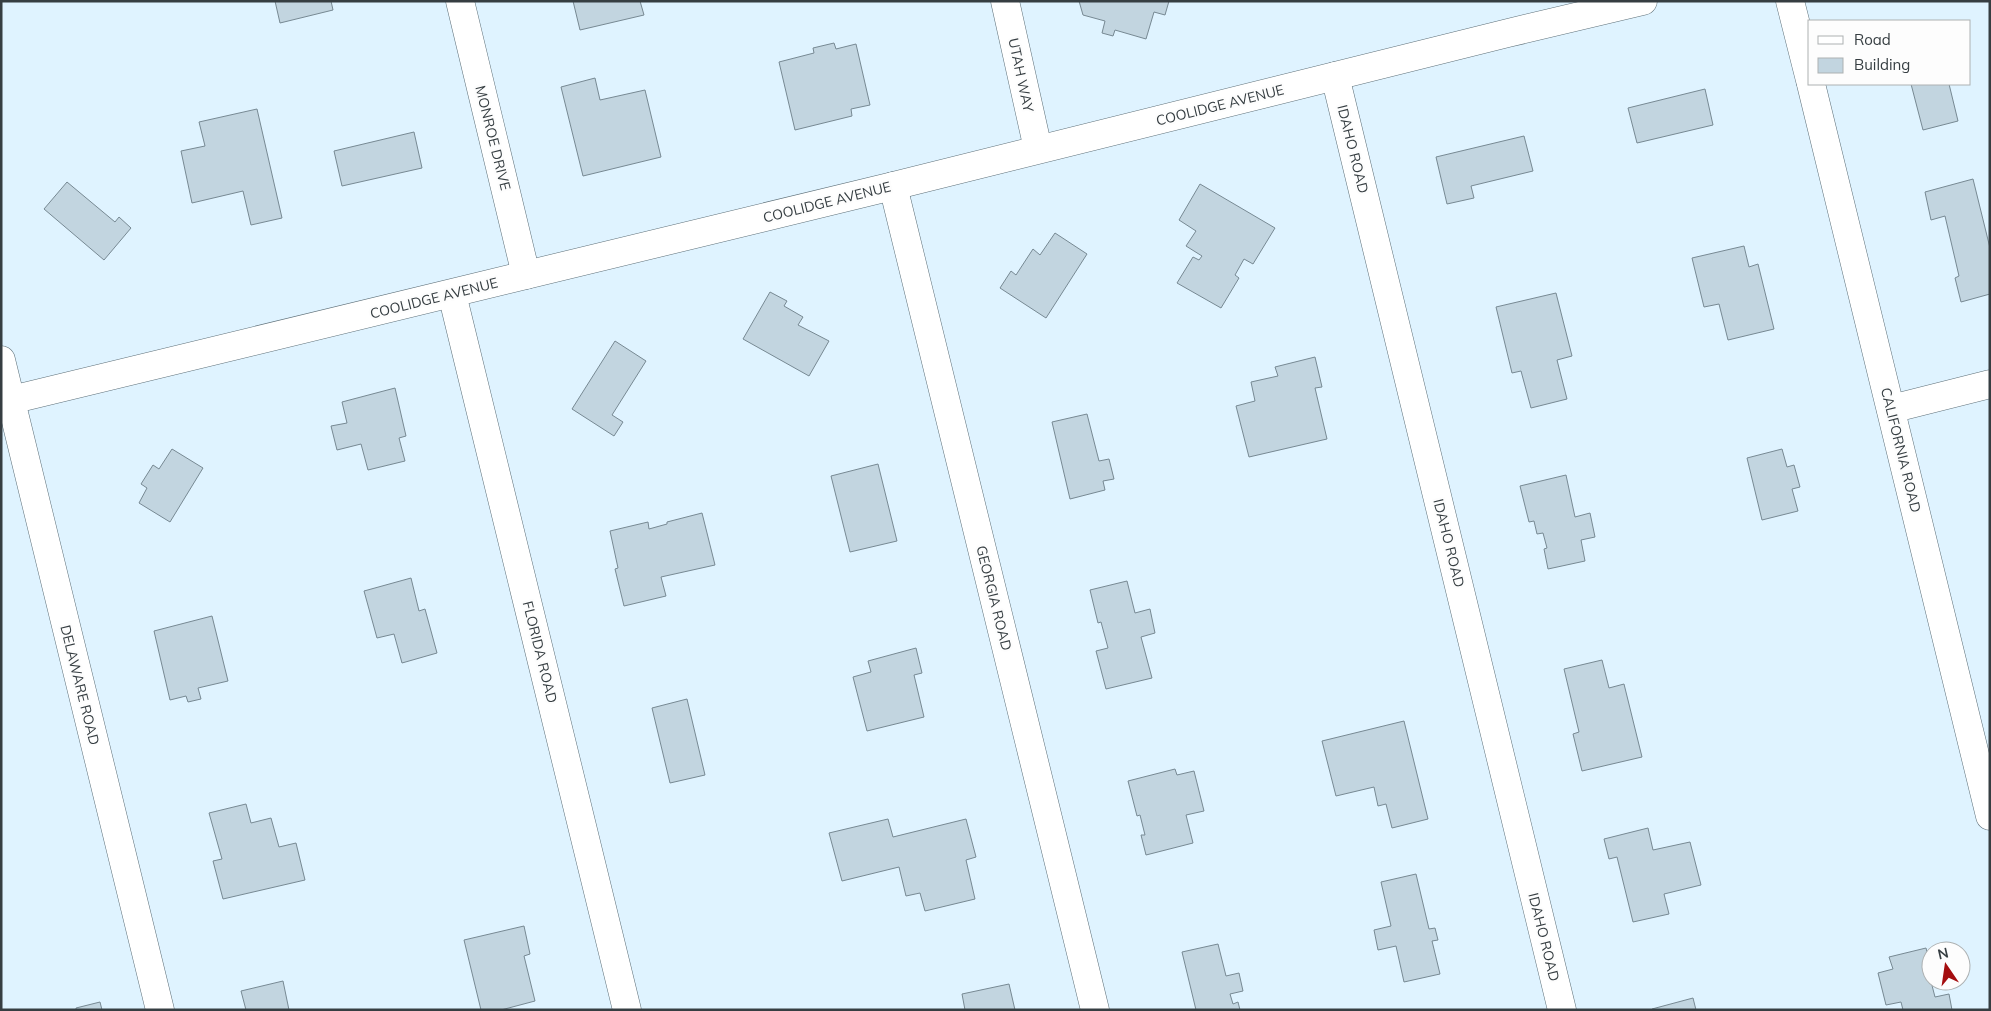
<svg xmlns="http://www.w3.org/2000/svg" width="1991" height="1011" font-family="Mulish,sans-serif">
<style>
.building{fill:#c2d5e0;stroke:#778993}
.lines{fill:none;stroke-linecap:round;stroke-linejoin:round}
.street-casing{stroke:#5e7079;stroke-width:29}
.street{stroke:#fff;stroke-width:28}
.labels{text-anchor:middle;stroke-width:4.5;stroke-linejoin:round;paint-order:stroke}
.street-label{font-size:14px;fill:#363e42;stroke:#fdfdfd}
</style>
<rect width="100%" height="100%" fill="#dff3ff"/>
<g class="building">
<polygon points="275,1 331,1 333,10 280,23"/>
<polygon points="573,1 640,1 644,15 580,30"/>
<polygon points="1079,1 1169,1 1165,15 1154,12 1146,39 1115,30 1113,36 1102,33 1105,21 1083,15"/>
<polygon points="834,43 836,49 856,44 870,105 851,109 852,116 795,130 779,62 814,53 813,48"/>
<polygon points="595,78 600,100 645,90 661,157 583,176 561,87"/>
<polygon points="1911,84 1949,84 1958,121 1923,130"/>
<polygon points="1705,89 1713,125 1637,143 1628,108"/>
<polygon points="257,109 282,218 251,225 243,191 192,203 181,151 205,146 199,122"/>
<polygon points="414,132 422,168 342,186 334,151"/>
<polygon points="1524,136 1533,171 1471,186 1474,198 1447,204 1436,157"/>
<polygon points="1973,179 1990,248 1990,294 1961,302 1955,278 1959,276 1945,216 1931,220 1925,192"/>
<polygon points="67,182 115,222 119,217 131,228 104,260 44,209"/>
<polygon points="1200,184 1275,228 1253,264 1244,259 1235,275 1239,278 1221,308 1177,283 1193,257 1199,260 1202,256 1186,246 1196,231 1179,220"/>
<polygon points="1055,233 1087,254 1046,318 1000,288 1011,271 1016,275 1033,249 1040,255"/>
<polygon points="1744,246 1749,267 1758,264 1774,329 1728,340 1719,304 1704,307 1692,258"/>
<polygon points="770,292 787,301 784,306 803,317 798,325 829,341 809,376 743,339"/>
<polygon points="1556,293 1572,356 1557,360 1567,399 1531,408 1521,371 1512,373 1496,307"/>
<polygon points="615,341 646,361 612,415 623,422 614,436 572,409"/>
<polygon points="1315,357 1322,387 1315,388 1327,439 1249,457 1236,406 1255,401 1251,382 1278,376 1275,367"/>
<polygon points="395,388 406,436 399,438 405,461 368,470 361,444 337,450 331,426 347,423 342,402"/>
<polygon points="1087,414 1099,461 1109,459 1114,479 1103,481 1105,490 1070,499 1052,422"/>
<polygon points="172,449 203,468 170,522 139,503 147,488 141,484 153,465 159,469"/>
<polygon points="1782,449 1787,467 1794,465 1800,487 1792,489 1798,511 1762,520 1747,458"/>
<polygon points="878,464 897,541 850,552 831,476"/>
<polygon points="1566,475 1575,517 1590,513 1595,537 1581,540 1585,561 1548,569 1544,549 1547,548 1543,533 1537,534 1534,521 1529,522 1520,486"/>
<polygon points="702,513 715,565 661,577 666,596 624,606 615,569 618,568 610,531 648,522 649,529 667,524 667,522"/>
<polygon points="411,578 419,611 425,609 437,653 402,663 394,634 377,638 364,591"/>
<polygon points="1127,581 1135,613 1150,609 1155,633 1141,637 1152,678 1106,689 1096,651 1108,648 1101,622 1098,623 1090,590"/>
<polygon points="212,616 228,681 198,688 201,699 188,702 186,696 170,700 154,631"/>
<polygon points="916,648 922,673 914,675 924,717 867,731 853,677 871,672 868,661"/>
<polygon points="1602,660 1609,688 1624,684 1642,757 1582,771 1573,734 1579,732 1564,669"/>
<polygon points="687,699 705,775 670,783 652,708"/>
<polygon points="1404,721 1428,819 1392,828 1386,804 1378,806 1374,787 1336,796 1322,741"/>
<polygon points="1175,769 1177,775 1194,771 1204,811 1186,815 1193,843 1146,855 1141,835 1145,835 1140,815 1137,816 1128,781"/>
<polygon points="246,804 251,823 271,818 279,847 296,843 305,880 223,899 213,861 222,859 209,813"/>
<polygon points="888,819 893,837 966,819 976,857 966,860 975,899 925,911 920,893 906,896 899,867 842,881 829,833"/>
<polygon points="1648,828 1653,850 1690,842 1701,885 1664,894 1669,914 1633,922 1617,857 1609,859 1604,839"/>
<polygon points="1416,874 1429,929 1435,928 1438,940 1432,941 1440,974 1404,982 1396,946 1378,950 1374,930 1391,926 1381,882"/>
<polygon points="524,926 530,954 524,956 535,1001 501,1010 481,1010 464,940"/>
<polygon points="1218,944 1226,976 1239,973 1243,991 1230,994 1233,1004 1238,1002 1240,1010 1196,1010 1182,952"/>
<polygon points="1926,948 1931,968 1928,970 1935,997 1949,994 1952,1010 1903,1010 1901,1002 1886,1005 1878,973 1893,969 1889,957"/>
<polygon points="283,981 289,1010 246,1010 241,991"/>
<polygon points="1009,984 1015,1010 965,1010 962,994"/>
<polygon points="1693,998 1696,1010 1652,1010 1652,1009"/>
<polygon points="100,1002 102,1010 76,1010 76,1008"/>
</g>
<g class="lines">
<defs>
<g id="street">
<polyline points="460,1 526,275"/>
<polyline points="1005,1 1038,149"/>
<polyline points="1790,1 1810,80"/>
<polyline points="1335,76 1562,1010"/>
<polyline points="1811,84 1990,816"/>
<polyline points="893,186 1095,1010"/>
<polyline points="452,294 627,1010"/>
<polyline points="1,360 160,1010"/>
<polyline points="11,400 893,186 1508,33 1643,1"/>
<polyline points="1891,409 1990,384"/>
</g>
</defs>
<use href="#street" class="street-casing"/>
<use href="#street" class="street"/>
</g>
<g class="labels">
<g class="street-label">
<text transform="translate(1021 75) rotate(78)" y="5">UTAH WAY</text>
<text transform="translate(1220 105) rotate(-14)" y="5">COOLIDGE AVENUE</text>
<text transform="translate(493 138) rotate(76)" y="5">MONROE DRIVE</text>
<text transform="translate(1353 149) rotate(76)" y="5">IDAHO ROAD</text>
<text transform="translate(827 202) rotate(-14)" y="5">COOLIDGE AVENUE</text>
<text transform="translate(434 298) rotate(-14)" y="5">COOLIDGE AVENUE</text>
<text transform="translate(1901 450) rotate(76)" y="5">CALIFORNIA ROAD</text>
<text transform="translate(1449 543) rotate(76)" y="5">IDAHO ROAD</text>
<text transform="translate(994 598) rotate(76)" y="5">GEORGIA ROAD</text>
<text transform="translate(540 652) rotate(76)" y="5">FLORIDA ROAD</text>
<text transform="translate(80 685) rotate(76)" y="5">DELAWARE ROAD</text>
<text transform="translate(1544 937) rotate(76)" y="5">IDAHO ROAD</text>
</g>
</g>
<rect width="1991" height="1011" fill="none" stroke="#363e42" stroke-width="5"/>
<rect x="1808" y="20" width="162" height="65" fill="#fdfdfd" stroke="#adb1b2"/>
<rect x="1818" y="36" width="25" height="8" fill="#ffffff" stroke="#adb1b2"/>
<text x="1854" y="45" font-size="15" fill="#363e42">Road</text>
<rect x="1818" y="58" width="25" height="15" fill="#c2d5e0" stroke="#adb1b2"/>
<text x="1854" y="70" font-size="15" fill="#363e42">Building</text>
<g transform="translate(1946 966) rotate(347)"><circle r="24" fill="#fdfdfd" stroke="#adb1b2"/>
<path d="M0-4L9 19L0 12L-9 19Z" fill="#a40d0f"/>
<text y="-8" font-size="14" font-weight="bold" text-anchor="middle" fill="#363e42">N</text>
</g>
</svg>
